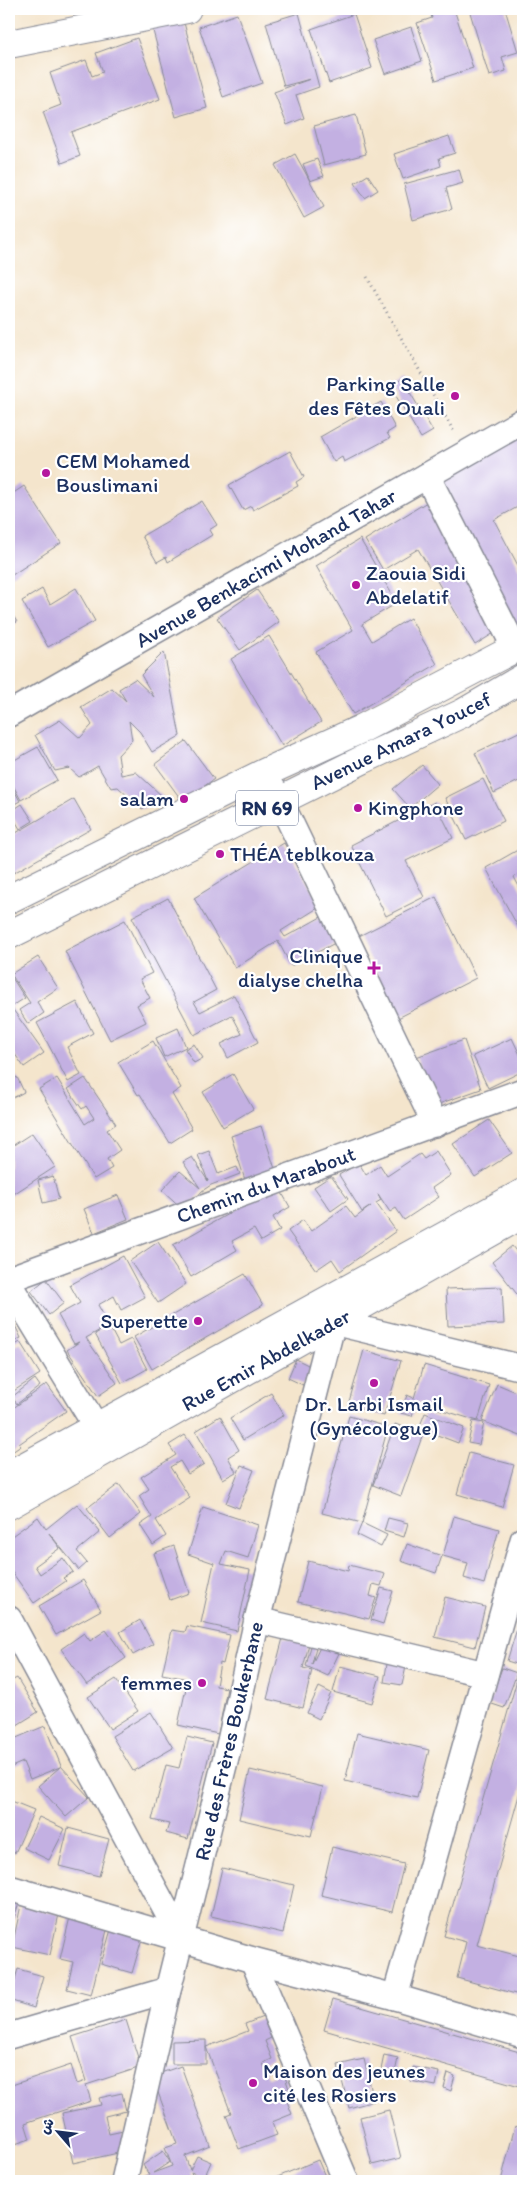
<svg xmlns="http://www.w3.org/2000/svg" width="532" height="2190" font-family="Itim,'Playpen Sans Arabic',sans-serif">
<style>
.building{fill:#c3b0e2}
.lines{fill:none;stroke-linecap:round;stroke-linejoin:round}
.minor-casing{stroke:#888a95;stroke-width:28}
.tertiary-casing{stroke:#888a95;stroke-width:30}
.primary-casing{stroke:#888a95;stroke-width:30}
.path{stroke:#888a95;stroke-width:3;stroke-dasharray:1 4;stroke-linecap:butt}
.minor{stroke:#fff;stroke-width:25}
.tertiary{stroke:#fff;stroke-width:28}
.primary{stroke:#fff;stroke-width:28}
.poi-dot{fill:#b5179e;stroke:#fff;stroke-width:2}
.labels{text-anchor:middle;stroke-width:4.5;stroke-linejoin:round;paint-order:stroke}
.shield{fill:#fff;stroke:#5f6d8e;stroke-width:1}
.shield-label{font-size:20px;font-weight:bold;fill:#1b2f5e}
.poi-label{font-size:21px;fill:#1b2f5e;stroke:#fff;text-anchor:end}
.street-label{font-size:21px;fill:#1b2f5e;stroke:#fff}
</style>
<rect width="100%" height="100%" fill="#fff"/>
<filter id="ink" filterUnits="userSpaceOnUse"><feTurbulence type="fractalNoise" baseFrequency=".02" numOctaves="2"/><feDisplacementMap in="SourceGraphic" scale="10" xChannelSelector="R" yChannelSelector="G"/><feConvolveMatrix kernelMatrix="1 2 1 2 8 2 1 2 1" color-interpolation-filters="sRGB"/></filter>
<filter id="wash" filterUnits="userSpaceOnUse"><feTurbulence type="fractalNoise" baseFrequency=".0096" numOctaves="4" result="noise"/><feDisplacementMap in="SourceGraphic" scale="20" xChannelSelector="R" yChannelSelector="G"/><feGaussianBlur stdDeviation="1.12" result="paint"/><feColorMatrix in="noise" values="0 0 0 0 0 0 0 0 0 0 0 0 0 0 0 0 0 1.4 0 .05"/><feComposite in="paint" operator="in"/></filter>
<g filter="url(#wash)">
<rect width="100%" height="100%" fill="#f4e5cc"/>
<g id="blocks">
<g class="building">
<polygon points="438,9 454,9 473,68 436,80 417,23 432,18 430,11"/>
<polygon points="469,9 505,9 518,52 502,57 506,71 489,76"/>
<polygon points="299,13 319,87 296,95 304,118 287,125 274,92 310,79 284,86 266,23"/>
<polygon points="237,14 262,83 223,97 199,27"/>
<polygon points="354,14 372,68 329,83 311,29"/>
<polygon points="183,19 207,108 176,117 152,27"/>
<polygon points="411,27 422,61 385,74 373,40"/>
<polygon points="137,38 160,99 71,132 80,156 62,163 43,112 61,105 50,73 86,60 92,76 103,72 96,53"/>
<polygon points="356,115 366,154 324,165 314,126"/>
<polygon points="449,136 455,153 439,158 441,166 403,179 394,154"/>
<polygon points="295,154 310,181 303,164 317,159 324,176 310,181 324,207 304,218 275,165"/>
<polygon points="459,169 463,183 446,188 452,209 413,220 404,184"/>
<polygon points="368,175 378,190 365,198 355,183"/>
<polygon points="402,379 433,431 421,438 390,386"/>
<polygon points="381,402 395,428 387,433 390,438 344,462 342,457 334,462 320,437"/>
<polygon points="523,433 523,504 494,520 523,575 523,623 512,629 433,482"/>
<polygon points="290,451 304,477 296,482 298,486 253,510 251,506 243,510 229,485"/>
<polygon points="24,486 61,543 9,577 9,496"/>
<polygon points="202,501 217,525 209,530 212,535 168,562 166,557 157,562 142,536"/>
<polygon points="427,502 502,628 475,645 418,549 383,570 365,540"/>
<polygon points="360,539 397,603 362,624 372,641 410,618 437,664 353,714 316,652 353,630 316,566"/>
<polygon points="76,588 95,621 48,647 22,601 42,589 50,604"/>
<polygon points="257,590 279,622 240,650 217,618"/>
<polygon points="9,609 17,622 9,627"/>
<polygon points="269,636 321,722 282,746 231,659"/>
<polygon points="164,652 180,736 152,752 140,732 129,721 132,740 118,755 121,775 136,772 163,797 142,809 118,787 111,788 98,766 79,777 69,768 55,771 35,735 60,720 80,738 92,725 81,707 112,688 126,701 119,689 135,679 154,697 141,675"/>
<polygon points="523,730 523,779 494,793 475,753"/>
<polygon points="186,741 214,779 183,802 155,764"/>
<polygon points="38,747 57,780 21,800 9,778 9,763"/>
<polygon points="422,765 438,784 410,808 393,789"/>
<polygon points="483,779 504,821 466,840 445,798"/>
<polygon points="9,781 20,801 9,807"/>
<polygon points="74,799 91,829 10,875 9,837"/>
<polygon points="435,802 453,838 406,861 424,897 386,916 351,845"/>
<polygon points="22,804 33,821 20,829 10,812"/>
<polygon points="284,843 321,906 281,931 285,937 321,917 335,943 291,966 278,941 235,968 194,898"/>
<polygon points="523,847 523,872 514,877 523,894 523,936 486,868"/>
<polygon points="436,897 476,978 394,1020 373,979 379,976 359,936"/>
<polygon points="168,898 216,990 194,1002 200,1012 234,995 258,1042 228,1058 221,1044 242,1034 232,1015 194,1035 132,917"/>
<polygon points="125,920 152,973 140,979 150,998 137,1005 146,1022 110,1040 65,951"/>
<polygon points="38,957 58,988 37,1002 44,1013 28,1024 19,1010 30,1003 11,974"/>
<polygon points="9,973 25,998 11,1007 44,1053 24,1067 9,1046"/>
<polygon points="77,1002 93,1033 67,1047 81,1075 68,1082 37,1023"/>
<polygon points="178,1028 186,1047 164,1057 156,1038"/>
<polygon points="512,1038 523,1061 523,1071 488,1088 473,1056"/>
<polygon points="464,1040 481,1089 433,1106 416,1057"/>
<polygon points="153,1041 181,1088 172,1094 192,1129 170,1143 140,1094 138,1095 118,1062"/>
<polygon points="194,1044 203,1058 194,1063 185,1049"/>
<polygon points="233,1074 253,1109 223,1127 203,1092"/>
<polygon points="17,1077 24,1092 9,1100 9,1082"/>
<polygon points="57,1078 85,1124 94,1118 86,1106 82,1109 68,1089 85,1078 116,1124 107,1130 120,1150 107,1159 112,1168 94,1179 39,1089"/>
<polygon points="489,1120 512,1153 475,1177 453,1144"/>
<polygon points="261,1126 276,1172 246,1183 231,1136"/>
<polygon points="32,1133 55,1167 9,1197 9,1148"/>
<polygon points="209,1151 218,1174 237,1167 240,1174 211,1185 202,1191 185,1211 162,1190 180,1171 200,1188 183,1162 192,1157 208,1181 198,1155"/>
<polygon points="436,1151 451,1175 432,1188 439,1197 404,1220 396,1208 390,1212 378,1194 381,1200 376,1203 396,1231 340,1271 332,1259 316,1270 288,1231 303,1220 311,1231 346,1206 355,1218 371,1206 362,1212 339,1175 359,1163 366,1175 380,1165 387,1176 420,1154 424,1159"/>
<polygon points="53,1176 59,1199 43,1203 38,1180"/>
<polygon points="331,1176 348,1199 331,1211 314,1187"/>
<polygon points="278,1186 290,1207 273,1217 280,1230 261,1241 254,1229 232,1241 237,1250 191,1277 173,1245"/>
<polygon points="118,1195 128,1219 94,1233 84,1209"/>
<polygon points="158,1242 186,1284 158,1303 130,1261"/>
<polygon points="512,1246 523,1260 523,1302 492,1262"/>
<polygon points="123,1256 145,1297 121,1310 114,1296 98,1305 109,1325 86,1338 117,1383 98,1396 67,1350 79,1342 74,1344 58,1315 80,1303 70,1285"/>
<polygon points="245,1274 263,1305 152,1369 134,1337"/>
<polygon points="46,1279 64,1303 49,1315 31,1291"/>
<polygon points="502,1287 504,1324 448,1326 446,1289"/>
<polygon points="9,1313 21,1338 9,1344"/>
<polygon points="109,1326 119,1345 131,1339 147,1369 122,1383 95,1334"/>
<polygon points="20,1342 40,1374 9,1394 9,1349"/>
<polygon points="364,1350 401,1361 384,1416 348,1405"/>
<polygon points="296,1359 312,1367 303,1385 288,1378"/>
<polygon points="424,1365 489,1385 478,1421 416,1402 412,1416 401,1413 407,1395 414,1398"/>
<polygon points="35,1379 40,1386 17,1404 12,1397"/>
<polygon points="47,1384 66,1411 19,1444 21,1446 9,1454 9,1411"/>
<polygon points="497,1384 523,1395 523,1437 482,1421"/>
<polygon points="271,1393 284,1415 243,1440 230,1418"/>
<polygon points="425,1413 464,1428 458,1443 419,1428"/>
<polygon points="220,1416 239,1450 228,1457 236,1472 223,1479 196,1431"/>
<polygon points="349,1416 388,1427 362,1523 322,1513"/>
<polygon points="473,1421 484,1423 479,1445 468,1443"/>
<polygon points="395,1424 423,1434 401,1496 373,1485"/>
<polygon points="185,1435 204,1464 188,1474 180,1461 170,1467 190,1498 156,1520 166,1536 153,1545 140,1525 152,1517 139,1496 149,1489 141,1477 176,1455 169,1445"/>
<polygon points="469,1453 514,1465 502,1507 457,1494"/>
<polygon points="241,1465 254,1470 239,1508 226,1503"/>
<polygon points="119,1484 141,1514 110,1538 87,1508"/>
<polygon points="77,1504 100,1532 77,1551 87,1563 79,1570 49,1533 60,1548 35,1566 40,1574 63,1558 73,1572 63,1578 66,1581 34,1603 9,1568 9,1538 38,1517 46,1529"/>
<polygon points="203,1507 258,1525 248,1558 226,1551 221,1564 250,1570 237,1631 201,1623 214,1563 188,1554"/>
<polygon points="454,1516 499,1529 484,1584 464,1578 468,1563 443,1556"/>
<polygon points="388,1518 408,1523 404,1537 384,1531"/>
<polygon points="362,1523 387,1535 381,1547 357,1535"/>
<polygon points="407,1544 442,1556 436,1573 401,1561"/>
<polygon points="174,1546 189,1593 170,1600 154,1553"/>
<polygon points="308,1561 348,1571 349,1565 385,1574 381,1586 373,1584 370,1596 376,1598 369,1619 298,1602"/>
<polygon points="83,1580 101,1610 56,1635 39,1606"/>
<polygon points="381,1588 393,1591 383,1624 371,1620"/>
<polygon points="445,1597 485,1607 475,1647 435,1637"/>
<polygon points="520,1619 523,1620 523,1666 507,1661"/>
<polygon points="140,1620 153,1644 133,1655 120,1632"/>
<polygon points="187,1626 230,1635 223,1664 220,1663 216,1686 227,1688 218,1734 178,1725 188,1679 162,1674 172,1630 185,1632"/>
<polygon points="106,1630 126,1658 87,1685 61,1649 84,1633 90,1641"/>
<polygon points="283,1638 309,1644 303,1668 312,1670 303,1708 267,1699"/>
<polygon points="323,1641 341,1649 328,1676 306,1666 311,1646 316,1647 312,1664"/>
<polygon points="388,1658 407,1662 402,1685 384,1682"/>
<polygon points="340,1666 380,1676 372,1703 333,1692"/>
<polygon points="502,1668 517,1673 504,1708 489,1703"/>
<polygon points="520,1669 523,1670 523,1781 477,1945 523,1957 523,1996 457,1978 466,1942 444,1936"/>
<polygon points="17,1678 38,1712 9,1730 9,1682"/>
<polygon points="116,1679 138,1711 110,1729 88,1697"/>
<polygon points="319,1687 331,1693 319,1719 307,1713"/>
<polygon points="151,1712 173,1748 133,1771 112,1736"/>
<polygon points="45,1726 61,1766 89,1797 66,1817 38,1786 60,1767 30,1779 23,1762 9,1768 9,1741"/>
<polygon points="357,1733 429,1750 417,1798 345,1781"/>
<polygon points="187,1737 212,1743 188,1839 166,1833 169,1824 152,1820 166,1765 179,1768"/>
<polygon points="250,1770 323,1787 311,1836 239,1819"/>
<polygon points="9,1800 34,1810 15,1853 9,1850"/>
<polygon points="39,1817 65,1829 49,1860 24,1848"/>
<polygon points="68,1828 109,1839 99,1876 59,1866"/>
<polygon points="332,1847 404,1864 392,1912 321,1895"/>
<polygon points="222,1868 294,1885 283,1933 211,1916"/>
<polygon points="9,1900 19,1903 9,1933"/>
<polygon points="21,1905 59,1914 50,1955 12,1947"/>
<polygon points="70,1917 108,1926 91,1995 67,1989 73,1962 60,1959"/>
<polygon points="112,1926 143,1935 132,1973 101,1964"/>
<polygon points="18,1969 43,1976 34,2008 9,2000"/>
<polygon points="333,1999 523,2053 523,2087 324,2030"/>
<polygon points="263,2017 271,2038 265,2041 272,2059 263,2063 268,2077 283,2071 289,2089 283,2091 292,2114 272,2122 277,2135 239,2149 226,2115 231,2113 206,2047 248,2031 245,2024"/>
<polygon points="126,2020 141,2067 86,2085 91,2101 25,2123 30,2139 15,2144 9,2125 9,2086 71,2065 77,2084 86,2081 72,2037"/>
<polygon points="206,2040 206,2064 172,2064 172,2041"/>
<polygon points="384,2055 398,2058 395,2073 381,2070"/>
<polygon points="364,2059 374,2101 349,2108 338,2065"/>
<polygon points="181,2066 210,2146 185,2156 190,2170 197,2156 211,2162 204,2178 191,2172 194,2181 145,2181 143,2177 149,2175 143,2165 163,2151 170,2162 153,2173 172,2166 165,2148 177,2144 152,2076"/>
<polygon points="413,2067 439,2072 436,2086 410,2081"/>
<polygon points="448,2073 455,2076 451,2091 444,2088"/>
<polygon points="122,2093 126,2111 105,2116 109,2134 123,2131 127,2151 73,2163 62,2113 101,2105 99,2098"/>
<polygon points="389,2110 401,2158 372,2165 360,2117"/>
<polygon points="515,2126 523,2128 523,2181 501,2181"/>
<polygon points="318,2160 327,2181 268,2181"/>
</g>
</g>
</g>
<g filter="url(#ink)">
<use href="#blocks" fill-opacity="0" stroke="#888a95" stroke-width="1"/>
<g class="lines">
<defs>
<g id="minor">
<polyline points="427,476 515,648"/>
<polyline points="9,714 523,421"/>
<polyline points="264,773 280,801 435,1124"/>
<polyline points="9,1279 523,1091"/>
<polyline points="9,1284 97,1428"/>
<polyline points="333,1322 523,1368"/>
<polyline points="9,1619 181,1938"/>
<polyline points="257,1620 485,1674"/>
<polyline points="9,1888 253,1960 395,1997 523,2035"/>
<polyline points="253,1960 346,2181"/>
<polyline points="395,1997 523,1540"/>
<polyline points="9,2036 168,1990"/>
<polyline points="124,2181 168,1990 230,1741 257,1620 333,1322 326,1308"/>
</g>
<g id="tertiary">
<polyline points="9,44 187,9"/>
<polyline points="9,1475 523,1193"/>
<polyline points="9,1505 523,1214"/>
</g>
<g id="primary">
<polyline points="9,899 264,773 361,729 523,644"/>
<polyline points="9,935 362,760 463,713 523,678"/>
</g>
</defs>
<use href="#minor" class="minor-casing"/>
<use href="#tertiary" class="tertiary-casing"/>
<use href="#primary" class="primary-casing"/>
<polyline class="path" points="367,277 454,432"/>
<use href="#minor" class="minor"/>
<use href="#tertiary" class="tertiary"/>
<use href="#primary" class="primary"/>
</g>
</g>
<g class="poi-dot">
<circle cx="455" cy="396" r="5"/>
<circle cx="46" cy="473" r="5"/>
<circle cx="356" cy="585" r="5"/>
<circle cx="184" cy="799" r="5"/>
<circle cx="358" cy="808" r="5"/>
<circle cx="220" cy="854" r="5"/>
<path d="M371.5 960.5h5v5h5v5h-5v5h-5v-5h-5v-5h5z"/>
<circle cx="198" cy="1321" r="5"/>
<circle cx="374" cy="1383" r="5"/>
<circle cx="202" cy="1683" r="5"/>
<circle cx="253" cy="2083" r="5"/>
</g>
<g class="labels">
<rect class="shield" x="236" y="790.5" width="62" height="35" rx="4"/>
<g class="shield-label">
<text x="267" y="815">RN 69</text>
</g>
<g class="poi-label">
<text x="445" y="391">Parking Salle<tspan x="445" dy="24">des Fêtes Ouali</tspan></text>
<text x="56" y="468" text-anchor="start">CEM Mohamed<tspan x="56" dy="24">Bouslimani</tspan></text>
<text x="366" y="580" text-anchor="start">Zaouia Sidi<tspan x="366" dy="24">Abdelatif</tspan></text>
<text x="174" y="806">salam</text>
<text x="368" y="815" text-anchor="start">Kingphone</text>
<text x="230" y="861" text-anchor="start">THÉA teblkouza</text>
<text x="363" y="963">Clinique<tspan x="363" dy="24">dialyse chelha</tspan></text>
<text x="188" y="1328">Superette</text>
<text x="374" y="1411" text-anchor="middle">Dr. Larbi Ismail<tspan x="374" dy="24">(Gynécologue)</tspan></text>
<text x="192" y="1690">femmes</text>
<text x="263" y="2078" text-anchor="start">Maison des jeunes<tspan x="263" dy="24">cité les Rosiers</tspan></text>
</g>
<g class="street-label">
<text transform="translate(266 568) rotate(-30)" y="7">Avenue Benkacimi Mohand Tahar</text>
<text transform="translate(401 741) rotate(-26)" y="7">Avenue Amara Youcef</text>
<text transform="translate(266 1185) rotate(-20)" y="7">Chemin du Marabout</text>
<text transform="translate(266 1360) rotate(-29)" y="7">Rue Emir Abdelkader</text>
<text transform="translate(229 1741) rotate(-77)" y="7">Rue des Frères Boukerbane</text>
</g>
</g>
<rect width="532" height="2190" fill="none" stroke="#fff" stroke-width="30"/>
<g transform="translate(58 2132) rotate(298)" stroke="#ffffff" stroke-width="4" paint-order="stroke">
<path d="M0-4L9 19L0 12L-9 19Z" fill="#1b2f5e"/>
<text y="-8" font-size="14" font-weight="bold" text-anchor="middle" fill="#1b2f5e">ش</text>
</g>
</svg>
